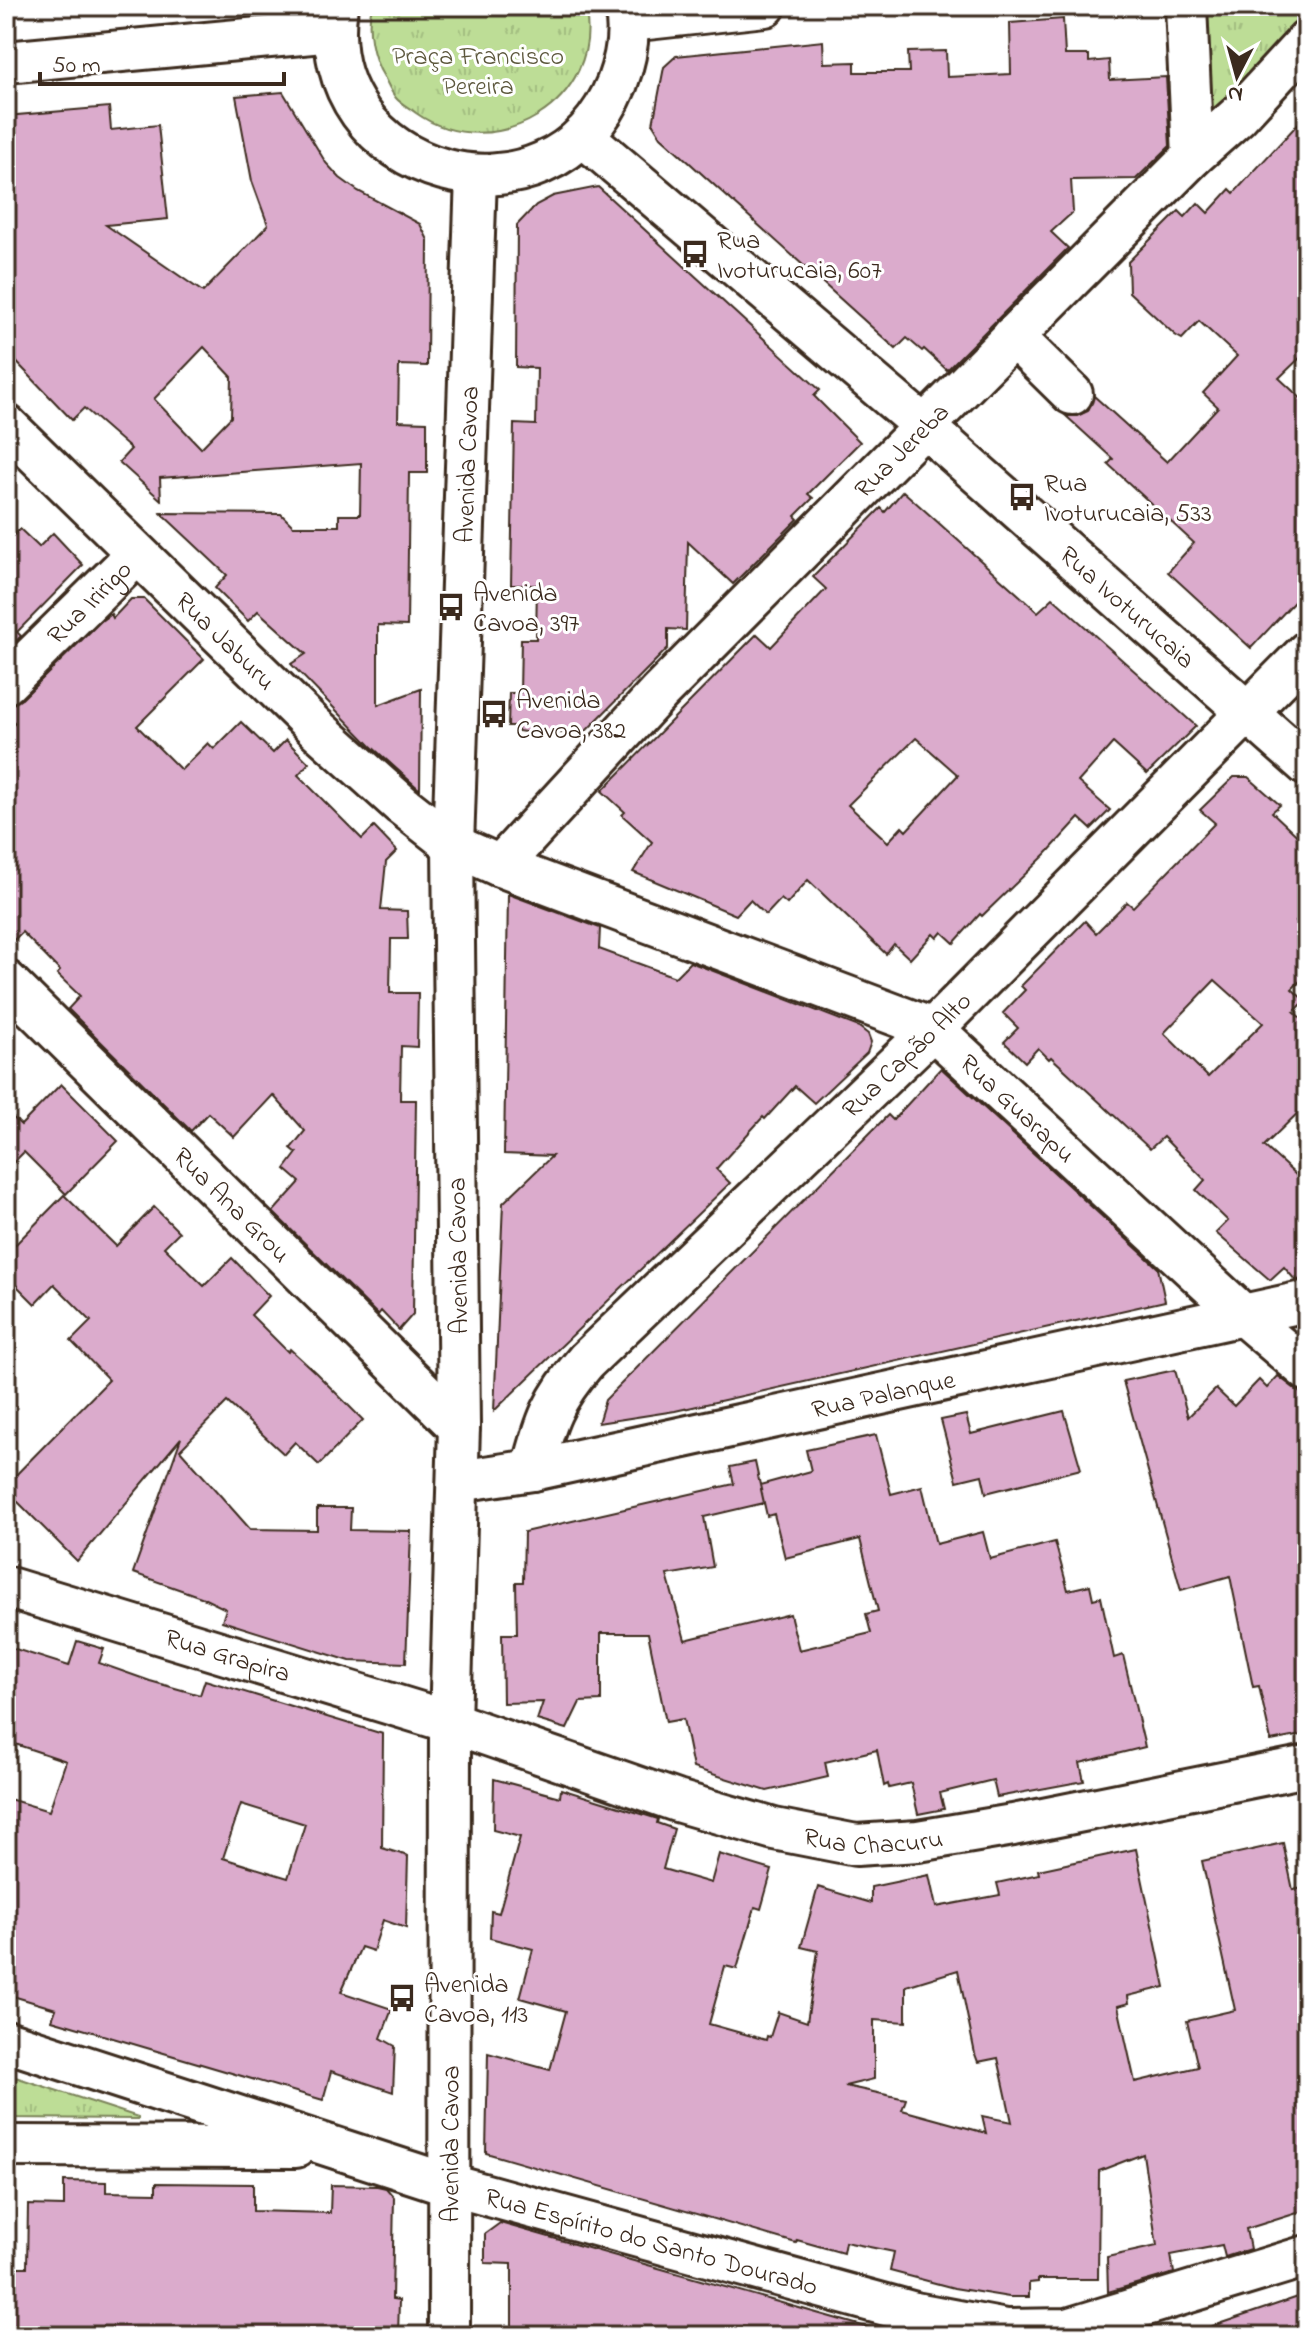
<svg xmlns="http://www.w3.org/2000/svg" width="1313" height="2342" font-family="'Indie Flower',sans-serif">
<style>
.grass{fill:url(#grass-tufts);stroke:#7c845a;stroke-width:2}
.building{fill:#dbabcc;stroke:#3b2a1e;stroke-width:2;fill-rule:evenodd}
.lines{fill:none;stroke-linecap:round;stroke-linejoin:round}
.minor-casing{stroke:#3b2a1e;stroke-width:46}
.minor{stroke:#fff;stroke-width:40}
.labels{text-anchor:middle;stroke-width:6;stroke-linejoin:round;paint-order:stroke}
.park-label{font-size:26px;fill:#5c573c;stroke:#fff}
.poi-label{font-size:26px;fill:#3b2a1e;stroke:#fff;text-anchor:start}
.street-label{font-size:26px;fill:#3b2a1e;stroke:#fff}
</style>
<defs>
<pattern id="grass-tufts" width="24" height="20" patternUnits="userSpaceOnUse" patternTransform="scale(2)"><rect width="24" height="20" fill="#bddd96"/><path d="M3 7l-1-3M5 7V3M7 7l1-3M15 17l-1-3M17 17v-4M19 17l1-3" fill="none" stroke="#a3be81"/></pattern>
</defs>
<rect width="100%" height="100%" fill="#fff"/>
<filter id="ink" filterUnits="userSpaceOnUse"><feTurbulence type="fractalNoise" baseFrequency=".0125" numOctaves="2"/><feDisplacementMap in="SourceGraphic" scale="16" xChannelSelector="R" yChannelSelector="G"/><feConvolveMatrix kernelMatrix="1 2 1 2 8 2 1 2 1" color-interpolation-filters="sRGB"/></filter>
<g filter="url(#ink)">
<g class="grass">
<path d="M372,6H585C606,101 494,168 416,113C410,108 401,104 396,98C391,92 388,84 384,77C372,58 366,27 372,6Z"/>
<polygon points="1192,6 1307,6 1307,31 1200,143"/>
<polygon points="6,2074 138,2117 138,2119 6,2118"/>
</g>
<g class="building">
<polygon points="1063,19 1065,55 1089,55 1089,62 1109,60 1110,80 1166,77 1170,146 1136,179 1071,180 1073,212 1051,232 1068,248 947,370 924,349 922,351 907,338 896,349 661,137 653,124 664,67 676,56 823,41 824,63 855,62 855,72 909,72 908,52 946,51 947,77 1011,74 1010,23"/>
<path d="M283,92L326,163L340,178L358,191L420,224L428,240L427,366L399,365L398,421L427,422V473H409L407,626L378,625V705L421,689L420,790L371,746L291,664L306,654L258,611L248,621L215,588L227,575L161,513L281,514L293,526H339V515H360L361,463L160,478L161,500L119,462L131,449L84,408L72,420L6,351V116L109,107L111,130L158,125L168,219L106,225L203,292L268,225L252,181L236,96ZM204,347L232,377L231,417L201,448L154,399Z"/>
<polygon points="1307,114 1307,351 1279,378 1307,404 1307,588 1251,648 1168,572 1194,543 1108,464 1113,459 1066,416 1077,416 1088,411 1094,396 1167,462 1218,407 1203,393 1237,356 1199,321 1182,339 1175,335 1129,292 1128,262 1179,211 1185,217 1198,203 1208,213 1230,189 1234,193"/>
<polygon points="598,187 820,390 814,396 860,442 808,494 813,498 795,516 798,519 733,584 688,542 686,630 668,629 668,648 584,733 531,733 518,731 518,726 508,726 509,693 520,693 521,639 536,639 537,585 511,585 514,424 536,425 537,368 516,367 517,225 536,205 553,196"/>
<path d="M903,491L1038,612L1053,598L1196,726L1147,774L1113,743L1078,782L1110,810L1091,829L1079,818L1046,854L982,916L980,914L954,943L942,932L937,938L933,934L910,959L894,944L886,954L808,880L787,904L781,899L766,915L750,900L736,915L633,872L652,842L622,815L625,812L602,791L757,634L771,647L826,589L813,577L881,508L885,512ZM916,738L958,775L906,831L902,827L888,842L848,805Z"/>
<polygon points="20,529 39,547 53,533 83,565 17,632 21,636 6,651 6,542"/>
<polygon points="131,599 144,599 204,659 137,726 181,770 208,743 214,749 241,722 273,753 286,740 309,763 298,775 362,839 374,827 397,851 386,862 381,910 407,911 408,939 391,939 390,993 418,993 417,1047 401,1046 400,1100 416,1100 413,1314 399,1330 381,1311 378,1315 273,1212 300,1182 285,1169 297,1153 291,1148 305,1131 273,1095 234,1137 208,1113 191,1131 68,1009 80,996 57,974 60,971 22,932 6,948 6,732 15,723 6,714 6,705 22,699 101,621 111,614 113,618"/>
<path d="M1234,777H1248L1280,805L1272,812L1307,845V910L1296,922L1307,933V974L1292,989L1305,1001L1294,1012L1307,1024V1104L1264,1146L1307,1185V1279L1295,1280L1284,1267L1270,1280L1216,1233L1228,1221L1196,1190L1205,1180L1163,1137L1150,1149L1051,1057L1049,1059L1038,1048L1025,1062L1004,1042L1018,1028L1003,1013L1025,990L1021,986L1085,921L1096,933L1127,902L1133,907L1215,823L1200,810ZM1215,980L1263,1023L1208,1077L1164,1033Z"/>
<polygon points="508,894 600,928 599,949 675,977 690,962 859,1027 868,1034 871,1042 867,1053 814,1103 795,1086 765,1119 763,1117 716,1169 730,1183 494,1411 503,1203 552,1156 504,1154"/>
<polygon points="941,1068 1158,1268 1165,1301 675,1411 598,1423 605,1400 888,1115 893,1120"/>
<polygon points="61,1084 118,1141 66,1194 24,1152 6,1170 6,1111 21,1125"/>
<polygon points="64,1195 116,1246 154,1207 179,1232 164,1247 204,1286 232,1258 269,1296 251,1315 288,1352 290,1349 316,1373 363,1420 319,1465 295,1442 284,1454 227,1402 180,1450 250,1529 317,1530 317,1508 351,1508 350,1530 411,1531 406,1663 350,1661 222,1621 226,1609 201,1597 133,1573 181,1438 77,1561 6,1490 6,1485 109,1380 71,1341 91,1321 54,1284 35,1304 6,1275 6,1254"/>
<polygon points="1175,1370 1188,1417 1216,1389 1234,1406 1259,1380 1267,1388 1278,1376 1307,1398 1307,1734 1271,1741 1259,1686 1253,1687 1230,1576 1181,1590 1123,1381"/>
<polygon points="1064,1411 1081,1469 986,1493 982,1475 957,1481 941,1420 966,1415 971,1434"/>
<path d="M876,1435L891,1494L922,1486L936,1544L983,1532L990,1559L1055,1542L1068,1590L1090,1585L1093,1599L1101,1597L1114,1658L1123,1655L1145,1747L1080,1763L1084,1781L997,1797L993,1780L940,1793L944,1809L918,1814L911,1783L889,1788L888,1784L884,1786L877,1750L825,1762L828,1777L767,1791L693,1768L683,1719L666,1722L648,1633H601V1701L580,1702L567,1729L537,1720L543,1702L503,1703L502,1634H517L516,1582H523L524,1532L734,1484L730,1467L755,1462L760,1485L811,1471L806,1450ZM760,1485L767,1516L774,1514L785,1558L860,1539L878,1611L866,1614L871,1633L799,1650L790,1614L685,1640L667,1575L713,1567L704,1517L764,1503Z"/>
<path d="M77,1641L104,1649L99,1663L150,1681L200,1695L205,1680L383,1734L382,1848L408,1856L406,1928L383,1920L373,1951L361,1947L341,1992L392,2009L381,2038L395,2046L393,2092L331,2071L323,2100L52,2020L56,2009L6,1994V1798L49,1811L66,1761L6,1741V1646L69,1666ZM241,1804L305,1824L288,1878L223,1858Z"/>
<path d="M494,1779L560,1797L561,1789L658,1819L657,1823L674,1829L663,1869L711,1883L719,1854L772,1870L761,1909L755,1907L737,1969L725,1966L709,2024L766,2040L767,2036L770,2037L778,2012L807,2022L818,1951L801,1947L818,1887L871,1903V1887L929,1875L936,1907L1000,1895L997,1883L1039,1874L1038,1870L1136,1849L1165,1987L1128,1996L1129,2003L1118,2006L1135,2082L1198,2067L1187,2021L1235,2010L1202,1861L1283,1843L1293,1890L1307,1887V2210L1246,2229L1250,2249L1225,2257L1222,2245L1171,2255L1174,2273L1108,2292L1107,2257L1157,2246L1143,2154L1099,2171L1098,2279H1038V2282L1029,2283V2297H1009L954,2288L890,2271L894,2252L845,2242L843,2253L797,2240L796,2243L486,2153L488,2053L550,2070L566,2011L520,1998L533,1949L490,1938L491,1911L499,1913L520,1837L493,1830ZM958,1970L975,2054L978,2062L998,2058L1012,2122L982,2116L986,2133L902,2110L906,2099L845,2086L874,2079V2020L906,2022V1986Z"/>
<polygon points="64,2181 106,2182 106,2192 156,2193 156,2183 253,2184 253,2211 330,2213 331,2185 377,2186 386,2188 394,2197 392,2299 399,2300 398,2336 154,2336 103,2334 103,2336 6,2336 6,2267 27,2267 28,2205 64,2206"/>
<polygon points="500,2223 873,2329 872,2336 512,2336 512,2264 485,2263 485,2234"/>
<polygon points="1307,2294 1307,2336 1199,2336 1198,2331"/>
</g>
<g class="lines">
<defs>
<g id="minor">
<path d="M337,6C311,177 552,244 617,83C626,59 631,32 625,6"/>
<polyline points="1186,6 1193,156"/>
<polyline points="629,21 765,6"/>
<polyline points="6,62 333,31"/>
<path id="s1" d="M583,136L924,426L1307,765"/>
<polyline points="1013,336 1072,394"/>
<path id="s2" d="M6,425L316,728L402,805L453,845L500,866L933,1029L1244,1316L1307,1370"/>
<path id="s3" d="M6,683L137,554"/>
<path id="s4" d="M500,866L659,693L1193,156L1238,116L1307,41"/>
<path id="s5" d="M6,981L459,1427"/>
<path id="s6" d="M533,1470C545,1422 553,1399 586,1361L933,1029L1307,652"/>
<path id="s7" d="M458,1481L533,1470L1307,1301"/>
<path id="s8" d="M6,1587L450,1722L677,1801L774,1829L856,1845L918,1841L1013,1825L1307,1766"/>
<path id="s9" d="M6,2041L450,2185L915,2313L1006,2330L1068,2329L1307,2256"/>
<polyline points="6,2146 296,2147"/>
<path id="s10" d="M449,2336L450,1722L459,1427L453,845L476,176"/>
</g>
</defs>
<use href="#minor" class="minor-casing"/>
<use href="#minor" class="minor"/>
</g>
</g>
<defs>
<symbol id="bus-bare" viewBox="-9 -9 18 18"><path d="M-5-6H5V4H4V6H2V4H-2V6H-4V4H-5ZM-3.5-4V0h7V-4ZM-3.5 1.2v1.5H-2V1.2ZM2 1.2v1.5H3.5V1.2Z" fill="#3b2a1e" stroke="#fff" stroke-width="2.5" paint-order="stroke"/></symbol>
</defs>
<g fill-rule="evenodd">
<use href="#bus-bare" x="675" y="234" width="40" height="40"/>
<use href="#bus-bare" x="1002" y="477" width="40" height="40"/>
<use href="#bus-bare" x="431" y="587" width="40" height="40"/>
<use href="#bus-bare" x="474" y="694" width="40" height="40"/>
<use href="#bus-bare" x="382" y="1978" width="40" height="40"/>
</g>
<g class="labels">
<g class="park-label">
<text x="478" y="64">Praça Francisco<tspan x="478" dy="30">Pereira</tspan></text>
</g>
<g class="poi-label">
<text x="717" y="248">Rua<tspan x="717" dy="30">Ivoturucaia, 607</tspan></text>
<text x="1044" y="491">Rua<tspan x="1044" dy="30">Ivoturucaia, 533</tspan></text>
<text x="473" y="601">Avenida<tspan x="473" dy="30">Cavoa, 397</tspan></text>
<text x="516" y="708">Avenida<tspan x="516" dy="30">Cavoa, 382</tspan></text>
<text x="424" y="1992">Avenida<tspan x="424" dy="30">Cavoa, 113</tspan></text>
</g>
<g class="street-label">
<text dy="9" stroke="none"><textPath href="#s4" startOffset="578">Rua Jereba</textPath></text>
<text dy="9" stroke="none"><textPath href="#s10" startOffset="1872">Avenida Cavoa</textPath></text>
<text dy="9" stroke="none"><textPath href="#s3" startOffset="116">Rua Iririgo</textPath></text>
<text dy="9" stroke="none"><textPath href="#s1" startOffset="720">Rua Ivoturucaia</textPath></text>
<text dy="9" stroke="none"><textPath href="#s2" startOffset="308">Rua Jaburu</textPath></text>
<text dy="9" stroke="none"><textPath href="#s6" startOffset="566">Rua Capão Alto</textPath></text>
<text dy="9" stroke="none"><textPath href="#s2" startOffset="1244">Rua Guarapu</textPath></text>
<text dy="9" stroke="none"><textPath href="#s5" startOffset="318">Rua Ana Grou</textPath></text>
<text transform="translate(457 1256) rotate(-91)" y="9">Avenida Cavoa</text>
<text dy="9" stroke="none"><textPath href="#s7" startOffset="434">Rua Palanque</textPath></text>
<text dy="9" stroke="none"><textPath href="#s8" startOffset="232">Rua Grapira</textPath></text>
<text dy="9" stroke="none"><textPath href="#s8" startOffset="906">Rua Chacuru</textPath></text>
<text dy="9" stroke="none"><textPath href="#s10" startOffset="192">Avenida Cavoa</textPath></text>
<text dy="9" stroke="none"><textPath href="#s9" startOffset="676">Rua Espírito do Santo Dourado</textPath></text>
</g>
</g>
<rect width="1313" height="2342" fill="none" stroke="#fff" stroke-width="32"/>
<rect x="16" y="16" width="1281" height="2310" fill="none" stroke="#3b2a1e" stroke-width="3" filter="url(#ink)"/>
<g transform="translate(1237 76) rotate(186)" stroke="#ffffff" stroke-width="6" paint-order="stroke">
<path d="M0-6L14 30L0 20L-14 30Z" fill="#3b2a1e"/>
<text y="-12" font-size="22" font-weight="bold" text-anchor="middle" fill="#3b2a1e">N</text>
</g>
<path d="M40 72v12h244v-12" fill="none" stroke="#3b2a1e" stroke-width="4"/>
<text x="52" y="72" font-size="24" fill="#3b2a1e" stroke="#ffffff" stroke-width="6" paint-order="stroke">50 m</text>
</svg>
